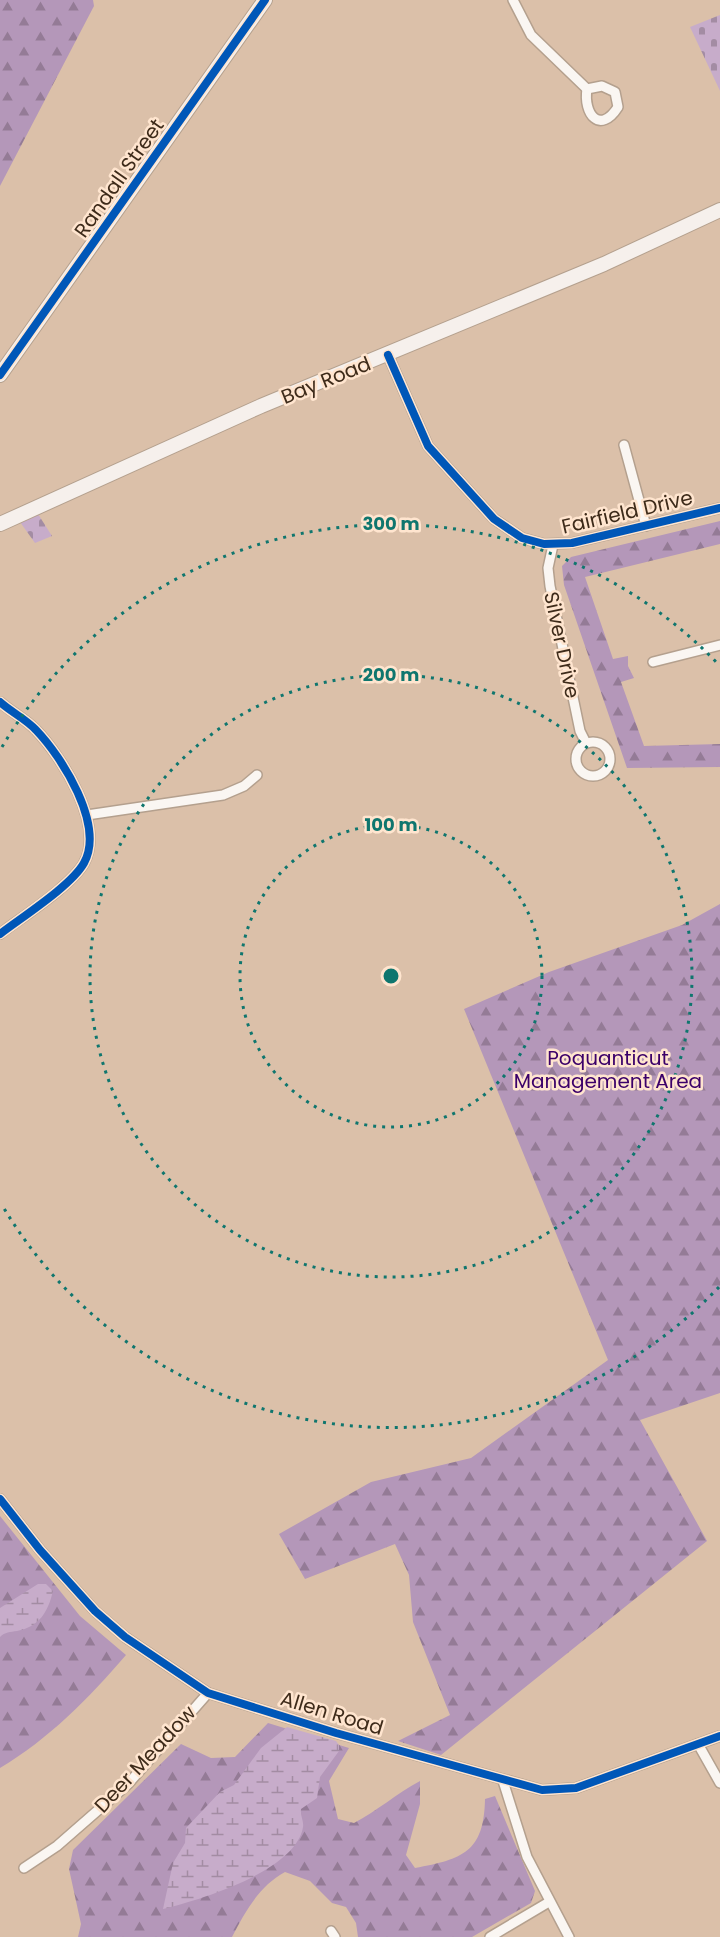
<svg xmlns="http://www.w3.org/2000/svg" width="720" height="1937" font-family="Poppins,sans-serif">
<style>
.forest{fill:url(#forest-firs)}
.wetland{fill:url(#wetland-marsh)}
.cemetery{fill:url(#cemetery-stones)}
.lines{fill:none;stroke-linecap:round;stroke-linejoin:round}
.street-casing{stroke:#b4a08e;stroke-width:12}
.secondary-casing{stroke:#b4a08e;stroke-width:16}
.street{stroke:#faf6f2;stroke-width:9}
.secondary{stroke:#f6f0ec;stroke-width:14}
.cycleway-casing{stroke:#ffe5cf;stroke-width:11}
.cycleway{stroke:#0057b8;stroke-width:8}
.ring{fill:none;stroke:#0f766e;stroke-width:3;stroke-dasharray:3 6}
.labels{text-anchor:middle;stroke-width:5;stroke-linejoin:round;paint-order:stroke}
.street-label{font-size:20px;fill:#3e2b1a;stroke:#ffe5cf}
.park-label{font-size:20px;fill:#3b0069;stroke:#ffe5cf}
.centre{fill:#0f766e;stroke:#ffe5cf;stroke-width:3}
.ring-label{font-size:18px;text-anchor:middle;font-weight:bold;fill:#0f766e;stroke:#ffe5cf;stroke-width:5;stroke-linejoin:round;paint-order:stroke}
</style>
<defs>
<pattern id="forest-firs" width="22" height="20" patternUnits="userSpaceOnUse" patternTransform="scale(1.5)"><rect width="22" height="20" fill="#b497b9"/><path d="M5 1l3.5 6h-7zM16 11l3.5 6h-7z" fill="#947b96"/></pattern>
<pattern id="wetland-marsh" width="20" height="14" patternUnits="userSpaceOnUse" patternTransform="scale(1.5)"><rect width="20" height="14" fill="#c7acca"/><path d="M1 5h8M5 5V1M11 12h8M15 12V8" fill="none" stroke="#a38ca3"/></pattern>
<pattern id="cemetery-stones" width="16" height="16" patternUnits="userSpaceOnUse" patternTransform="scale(1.5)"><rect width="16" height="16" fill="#c7acca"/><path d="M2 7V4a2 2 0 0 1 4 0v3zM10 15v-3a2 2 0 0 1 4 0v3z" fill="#a38ca3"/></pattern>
</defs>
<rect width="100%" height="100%" fill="#dbc0a9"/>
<g class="forest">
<polygon points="0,0 93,0 94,6 0,186"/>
<polygon points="720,521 720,544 585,577 613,659 628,656 628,666 634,678 621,682 644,746 720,744 720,767 627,768 564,585 562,566 571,557"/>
<polygon points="720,904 720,1393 640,1420 707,1541 441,1755 398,1741 450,1715 413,1622 409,1575 395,1544 305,1579 279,1534 371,1482 471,1458 608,1360 464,1009 549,972 682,925"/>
<path d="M0,1516L80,1616L126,1655C89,1698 49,1739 0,1768Z"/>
<path d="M268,1723L349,1748L329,1781L338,1819L354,1823C377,1811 396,1794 420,1781V1804L406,1855L415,1868C463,1859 484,1852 485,1799L495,1796L535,1891L531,1903L472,1937H358L356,1923L346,1907L332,1903L310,1881L285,1872C259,1886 245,1912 232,1937H78L81,1924L69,1869L73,1850L181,1744L211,1758L235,1757Z"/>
</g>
<g class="wetland">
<path d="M38,1584H46L53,1591C48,1612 39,1627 17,1631C10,1632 5,1632 0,1637V1608Z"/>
<path d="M287,1727L336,1741L339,1745V1751L320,1777L317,1798L301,1809C300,1816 304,1821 303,1827C296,1871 200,1900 163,1909L173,1863L185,1843L186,1828L220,1792L234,1785L261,1748Z"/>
</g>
<g class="cemetery">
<polygon points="720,15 720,91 690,27"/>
<polygon points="38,514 52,536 35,543 20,522"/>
</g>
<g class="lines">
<defs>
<g id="street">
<polyline points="513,0 531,35 587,89"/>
<path d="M602,86L615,92L618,107C600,135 583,114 587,89Z"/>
<polyline points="388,355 428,446 494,519 522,538 544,544 572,543 720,508"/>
<polyline points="624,445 646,526"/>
<polyline points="553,545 548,568 550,586 580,731 586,743"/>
<polyline points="653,662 720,645"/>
<path d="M0,702C11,712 26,719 36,730C62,757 105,825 84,863C71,886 22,917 0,934"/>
<circle cx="593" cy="759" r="17"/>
<polyline points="87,815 223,795 244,786 257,775"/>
<polyline points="0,1499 40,1550 95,1611 125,1637 208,1693 336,1733 542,1790 576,1788 720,1736"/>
<polyline points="698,1744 720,1783"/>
<polyline points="503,1781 527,1857 569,1937"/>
<polyline points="24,1868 57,1846 128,1784 208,1693"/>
<polyline points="331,1931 335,1937"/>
<polyline points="490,1937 549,1902"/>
</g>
<g id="secondary">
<polyline points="0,375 265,0"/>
<polyline points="0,524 261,406 604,264 720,210"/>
</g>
</defs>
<use href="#street" class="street-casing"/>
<use href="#secondary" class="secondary-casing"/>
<use href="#street" class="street"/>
<use href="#secondary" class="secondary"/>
<defs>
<g id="cycleway">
<polyline points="388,355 428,446 494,519 522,538 544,544 572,543 720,508"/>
<polyline points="0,375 265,0"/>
<path d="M0,702C11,712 26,719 36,730C62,757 105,825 84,863C71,886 22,917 0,934"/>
<polyline points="0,1499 40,1550 95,1611 125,1637 208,1693 336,1733 542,1790 576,1788 720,1736"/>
</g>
</defs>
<use href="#cycleway" class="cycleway-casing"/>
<use href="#cycleway" class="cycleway"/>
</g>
<g class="ring">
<circle cx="391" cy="976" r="151"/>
<circle cx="391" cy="976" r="301"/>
<path d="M719 1287A452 452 0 0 1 2 1205M2 747A452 452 0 0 1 719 665"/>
</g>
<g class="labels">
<g class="street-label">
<text transform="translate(119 178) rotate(-55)" y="7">Randall Street</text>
<text transform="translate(326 380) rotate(-22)" y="7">Bay Road</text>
<text transform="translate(627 512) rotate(-13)" y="7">Fairfield Drive</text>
<text transform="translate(562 645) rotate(78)" y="7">Silver Drive</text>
<text transform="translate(332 1713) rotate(17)" y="7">Allen Road</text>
<text transform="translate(145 1759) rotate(-47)" y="7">Deer Meadow</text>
</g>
<g class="park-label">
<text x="608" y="1065">Poquanticut<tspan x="608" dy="23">Management Area</tspan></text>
</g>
</g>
<circle cx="391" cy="976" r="9" class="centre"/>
<g class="ring-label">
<text x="391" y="530">300 m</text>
<text x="391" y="681">200 m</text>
<text x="391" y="831">100 m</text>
</g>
</svg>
